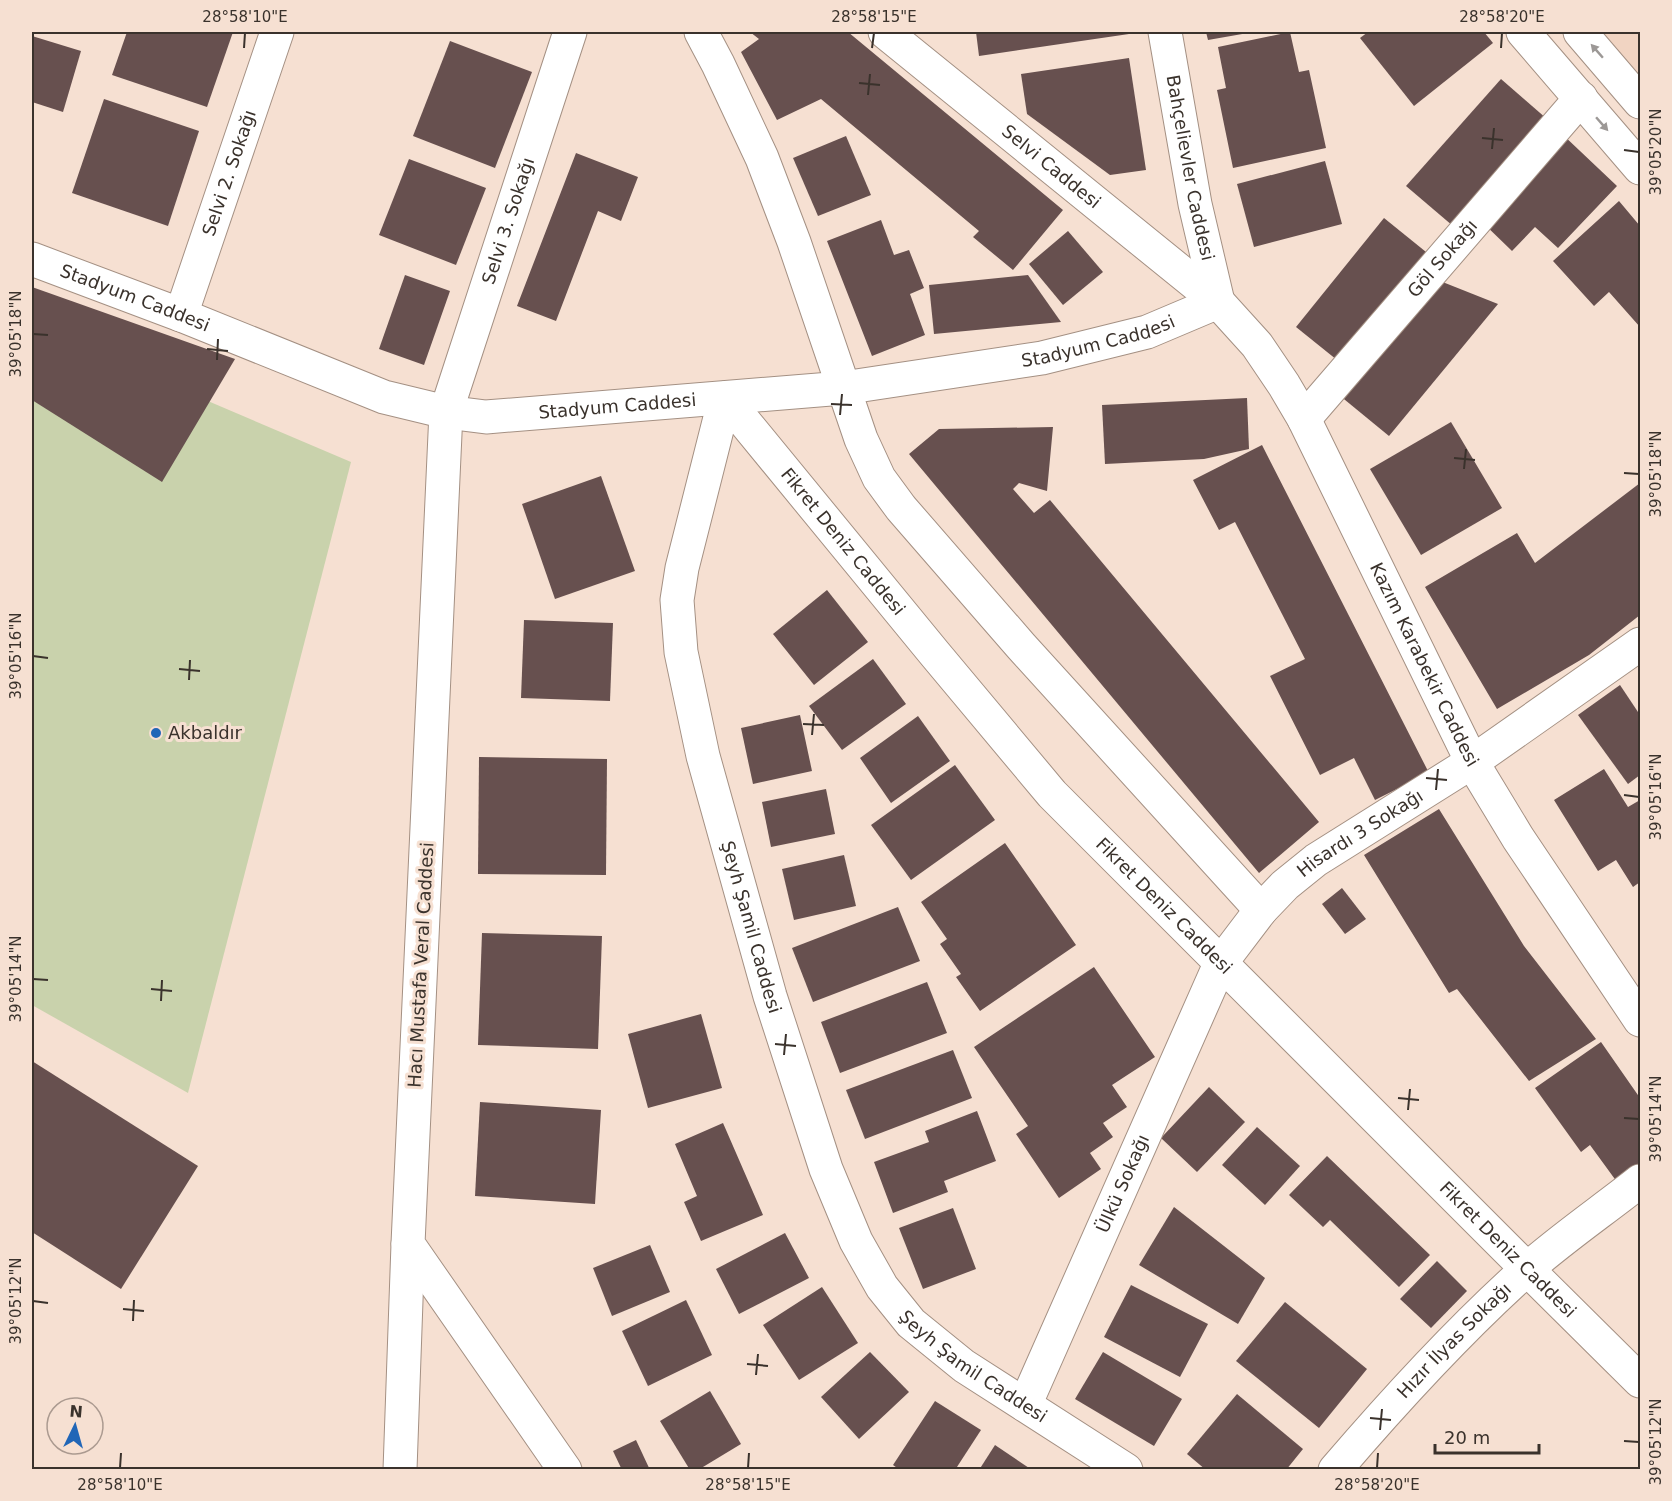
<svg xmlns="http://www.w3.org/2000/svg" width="1672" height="1501" font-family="'DejaVu Sans',sans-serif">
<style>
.built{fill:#f1d4c2}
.green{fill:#c9d2ac}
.building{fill:#67504f}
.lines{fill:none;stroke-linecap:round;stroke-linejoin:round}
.minor-casing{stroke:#a49083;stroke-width:35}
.tertiary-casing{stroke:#a49083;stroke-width:35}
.minor{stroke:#fff;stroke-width:33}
.tertiary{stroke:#fff;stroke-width:33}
.oneway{fill:#9c9896}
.ticks{fill:none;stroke:#3a322c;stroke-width:2}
.poi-dot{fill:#2166b7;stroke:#f6e0d2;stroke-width:2}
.labels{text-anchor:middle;stroke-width:6;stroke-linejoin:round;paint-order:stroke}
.street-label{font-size:18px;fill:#3a322c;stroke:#f6e0d2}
.poi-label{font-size:18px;fill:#3a322c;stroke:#f6e0d2;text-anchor:start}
.neatline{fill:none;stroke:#3a322c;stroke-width:2}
.ticks-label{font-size:15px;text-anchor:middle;fill:#3a322c}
</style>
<rect width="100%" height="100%" fill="#f6e0d2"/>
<polygon class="built" points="1603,32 1640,32 1640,78"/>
<polygon class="green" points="32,326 351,462 188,1093 32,1005"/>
<g class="building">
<polygon points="127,32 233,32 207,107 112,75"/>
<polygon points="750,32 848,32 1063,210 1013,270 973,237 979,231 821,99 777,120 741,52 759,39"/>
<polygon points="976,32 1128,32 1129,34 979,56"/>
<polygon points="1206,32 1247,32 1248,33 1208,40"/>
<polygon points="1290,32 1299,72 1309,70 1326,148 1233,168 1217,90 1226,88 1218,47"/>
<polygon points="1368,32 1484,32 1493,43 1414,106 1360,38"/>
<polygon points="32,36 81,51 63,112 32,102"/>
<polygon points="450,41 532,72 495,168 413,136"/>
<polygon points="1129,58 1146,170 1110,175 1027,114 1021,74"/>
<polygon points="1501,79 1547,119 1453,226 1406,186"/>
<polygon points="104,99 199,131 168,226 72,193"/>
<polygon points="1561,133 1617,186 1558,248 1535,227 1512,251 1479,219"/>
<polygon points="846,136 871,195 818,216 793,158"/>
<polygon points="576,153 638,177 621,221 598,211 556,321 517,306"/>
<polygon points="409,159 486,188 456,265 379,235"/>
<polygon points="1325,161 1342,224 1254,247 1237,184"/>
<polygon points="1619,201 1640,226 1640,327 1609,292 1594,306 1553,261"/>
<polygon points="1384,218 1431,256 1342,364 1296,327"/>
<polygon points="881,220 894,255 909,250 924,288 910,294 925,335 872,356 827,241"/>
<polygon points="1068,231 1103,272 1063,305 1029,264"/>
<polygon points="405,275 450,291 424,365 379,349"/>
<polygon points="1028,275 1061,322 934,334 929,285"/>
<polygon points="1435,279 1498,304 1389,436 1339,395"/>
<polygon points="32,287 235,359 162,482 32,400"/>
<polygon points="1247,398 1249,449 1204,459 1105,464 1102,405"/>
<polygon points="1451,422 1502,508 1421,555 1370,469"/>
<polygon points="1053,427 1047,491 1019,483 1013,489 1034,513 1050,500 1319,822 1259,873 909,454 939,429"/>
<polygon points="1262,445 1429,773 1375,800 1354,758 1320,775 1270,676 1305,659 1235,522 1219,530 1193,480"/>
<polygon points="601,476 635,571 555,599 522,504"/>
<polygon points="1640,483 1640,615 1589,655 1497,709 1425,587 1517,533 1535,563"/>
<polygon points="827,590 868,642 814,685 773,634"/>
<polygon points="524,620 613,623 610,701 521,698"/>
<polygon points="873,659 906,704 842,750 809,706"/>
<polygon points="1620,685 1640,715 1640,775 1628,784 1578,715"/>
<polygon points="800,715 812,771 753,784 741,728"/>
<polygon points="918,716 950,761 891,803 860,758"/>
<polygon points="479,757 607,759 606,875 478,874"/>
<polygon points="955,765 995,820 911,880 871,825"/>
<polygon points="1604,769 1628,807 1640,800 1640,882 1633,887 1616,860 1598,871 1554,800"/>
<polygon points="826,789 835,834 771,847 762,802"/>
<polygon points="1439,809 1524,946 1596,1039 1529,1081 1457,989 1449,993 1364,855"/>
<polygon points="1005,843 1076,945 980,1011 956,977 961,974 940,944 947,939 921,902"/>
<polygon points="844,855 856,906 794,920 782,869"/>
<polygon points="1342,888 1366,919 1345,934 1322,904"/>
<polygon points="898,907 920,961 813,1002 792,948"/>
<polygon points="482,933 602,936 598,1049 478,1045"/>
<polygon points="1094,967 1155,1057 1112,1085 1127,1107 1103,1123 1113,1137 1090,1153 1101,1169 1059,1198 1016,1134 1028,1126 974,1047"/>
<polygon points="927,982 947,1033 840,1073 821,1022"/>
<polygon points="701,1014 722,1088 648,1108 628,1034"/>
<polygon points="1601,1042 1640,1098 1640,1165 1617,1182 1590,1145 1581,1152 1535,1088"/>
<polygon points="953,1050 972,1098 865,1139 846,1090"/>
<polygon points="32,1061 198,1166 121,1289 32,1232"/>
<polygon points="1209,1087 1245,1122 1197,1172 1161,1138"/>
<polygon points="480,1102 601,1110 595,1204 475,1196"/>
<polygon points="977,1111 996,1161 944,1181 948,1192 893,1213 874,1162 929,1142 925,1131"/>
<polygon points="723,1123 763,1215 701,1241 684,1202 697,1196 675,1144"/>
<polygon points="1257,1127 1300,1166 1265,1205 1222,1165"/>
<polygon points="1327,1156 1430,1255 1399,1287 1330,1220 1323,1227 1289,1195"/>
<polygon points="1174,1207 1265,1278 1238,1324 1139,1265"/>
<polygon points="953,1208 976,1269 923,1289 899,1228"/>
<polygon points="785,1233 809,1278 739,1314 716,1269"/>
<polygon points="650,1245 670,1292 612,1316 593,1268"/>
<polygon points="1437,1261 1467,1291 1431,1328 1400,1299"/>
<polygon points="1131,1285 1208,1324 1180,1377 1104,1337"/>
<polygon points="822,1287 858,1343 799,1380 763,1325"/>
<polygon points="686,1300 712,1355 648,1386 622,1331"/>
<polygon points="1285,1302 1367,1369 1319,1428 1236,1361"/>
<polygon points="870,1352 909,1392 859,1439 821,1397"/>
<polygon points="1103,1352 1182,1399 1154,1446 1075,1399"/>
<polygon points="710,1391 741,1444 698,1470 690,1470 660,1421"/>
<polygon points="1237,1394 1303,1449 1286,1470 1206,1470 1187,1454"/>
<polygon points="935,1401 981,1430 955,1470 900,1470 893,1465"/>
<polygon points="636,1440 650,1470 622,1470 613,1451"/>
<polygon points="995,1445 1032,1470 979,1470"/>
</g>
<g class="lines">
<defs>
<g id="minor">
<path id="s1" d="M181,315L277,32"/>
<path id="s2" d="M446,412L570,32"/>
<path id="s3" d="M1304,419L1581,98"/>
<path id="s4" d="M1025,1405L1220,964L1261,910L1285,885L1316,860L1472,762L1640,644"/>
<path id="s5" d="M1335,1470C1395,1400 1457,1332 1525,1271C1561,1239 1602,1211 1640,1181"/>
</g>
<g id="tertiary">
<polyline points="701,32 718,64 762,158 794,242 861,439 879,478 901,508 1021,646 1261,910"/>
<path id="s6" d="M885,32L1218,302L1257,345L1284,385L1304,419L1472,762L1518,838L1640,1020"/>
<path id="s7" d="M1165,32L1195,204L1218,302"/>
<polyline points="1523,32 1640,168"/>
<polyline points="1580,32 1640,102"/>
<path id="s8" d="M32,259L181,315L384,397L446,412L486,417L843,388L1042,358L1147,332L1218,302"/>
<path id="s9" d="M725,398L935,654L1052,794L1527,1269L1640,1381"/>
<path id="s10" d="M725,398L682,568L677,600L681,652L703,756L770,996L826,1169L856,1241L882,1287L911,1323L964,1366L1126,1470"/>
<polyline points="446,412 408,1244 565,1470"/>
<polyline points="400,1470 408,1244"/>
</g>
</defs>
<use href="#minor" class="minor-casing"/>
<use href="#tertiary" class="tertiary-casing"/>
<use href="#minor" class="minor"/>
<use href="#tertiary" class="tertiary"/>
</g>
<defs><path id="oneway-solid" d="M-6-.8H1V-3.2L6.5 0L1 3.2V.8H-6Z" transform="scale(1.5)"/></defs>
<g class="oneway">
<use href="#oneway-solid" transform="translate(1597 51) rotate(-131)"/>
<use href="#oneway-solid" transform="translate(1602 124) rotate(49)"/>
</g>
<path class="ticks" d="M244,48L245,33M872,48L874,33M1501,48L1502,33M859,83L880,85M868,95L870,74M1482,138L1503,140M1492,149L1494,128M1624,150L1639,152M33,334L48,335M207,349L228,351M217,360L218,339M831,404L852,405M840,415L842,394M1454,458L1475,460M1464,469L1466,449M1624,473L1639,474M33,656L48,658M179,669L200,671M189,680L190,660M803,724L824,725M812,735L814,714M1426,778L1447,780M1436,790L1438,769M1624,795L1639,797M33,979L48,980M151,989L172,991M161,1001L162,980M775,1044L796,1046M784,1055L786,1034M1398,1098L1419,1100M1408,1110L1410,1089M1624,1118L1639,1119M33,1301L48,1303M123,1309L144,1311M133,1321L134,1300M747,1364L768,1366M756,1375L758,1354M1370,1418L1391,1420M1380,1430L1382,1409M1624,1441L1639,1442M120,1468L121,1453M748,1468L749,1453M1377,1468L1378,1453"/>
<circle class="poi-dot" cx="156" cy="733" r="6"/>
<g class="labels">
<g class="street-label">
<text dy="6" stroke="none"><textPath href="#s6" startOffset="214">Selvi Caddesi</textPath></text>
<text dy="6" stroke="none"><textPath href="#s7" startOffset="138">Bahçelievler Caddesi</textPath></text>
<text dy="6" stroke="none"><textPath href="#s1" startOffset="150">Selvi 2. Sokağı</textPath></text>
<text dy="6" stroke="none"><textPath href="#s2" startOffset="201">Selvi 3. Sokağı</textPath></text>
<text dy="6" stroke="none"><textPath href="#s3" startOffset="212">Göl Sokağı</textPath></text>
<text dy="6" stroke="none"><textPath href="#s8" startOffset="110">Stadyum Caddesi</textPath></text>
<text dy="6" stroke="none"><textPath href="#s8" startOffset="1100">Stadyum Caddesi</textPath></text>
<text dy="6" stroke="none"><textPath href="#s8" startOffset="614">Stadyum Caddesi</textPath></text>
<text dy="6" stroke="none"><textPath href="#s9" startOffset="186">Fikret Deniz Caddesi</textPath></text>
<text dy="6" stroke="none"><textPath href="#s6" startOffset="848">Kazım Karabekir Caddesi</textPath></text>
<text dy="6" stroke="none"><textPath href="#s4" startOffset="676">Hisardı 3 Sokağı</textPath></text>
<text dy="6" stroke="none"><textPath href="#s9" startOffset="672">Fikret Deniz Caddesi</textPath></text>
<text dy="6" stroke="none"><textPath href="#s10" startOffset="544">Şeyh Şamil Caddesi</textPath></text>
<text transform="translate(421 965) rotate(-87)" y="6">Hacı Mustafa Veral Caddesi</text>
<text dy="6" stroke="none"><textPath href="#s4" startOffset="242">Ülkü Sokağı</textPath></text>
<text dy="6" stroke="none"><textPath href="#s9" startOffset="1158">Fikret Deniz Caddesi</textPath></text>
<text dy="6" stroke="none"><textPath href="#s5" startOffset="176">Hızır İlyas Sokağı</textPath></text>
<text dy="6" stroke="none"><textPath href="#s10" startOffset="1050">Şeyh Şamil Caddesi</textPath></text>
</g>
<g class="poi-label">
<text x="168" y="739">Akbaldır</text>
</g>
</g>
<rect width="1672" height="1501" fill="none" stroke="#f6e0d2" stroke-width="66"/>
<g transform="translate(75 1426) rotate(5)"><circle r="28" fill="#f6e0d2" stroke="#ab9a90" stroke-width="1.5"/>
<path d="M0-4.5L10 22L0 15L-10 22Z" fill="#2166b7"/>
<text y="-9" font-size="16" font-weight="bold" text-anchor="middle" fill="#3a322c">N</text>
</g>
<path d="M1435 1444v9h104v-9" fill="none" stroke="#3a322c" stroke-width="3"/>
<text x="1444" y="1444" font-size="18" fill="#3a322c" stroke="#f6e0d2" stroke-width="4.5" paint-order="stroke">20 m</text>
<rect x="33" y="33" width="1606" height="1435" class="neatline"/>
<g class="ticks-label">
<text x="245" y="22">28°58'10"E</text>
<text x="874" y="22">28°58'15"E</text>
<text x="1502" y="22">28°58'20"E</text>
<text transform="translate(1656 152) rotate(-90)" y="5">39°05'20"N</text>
<text transform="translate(16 334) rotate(-90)" y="5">39°05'18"N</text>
<text transform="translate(1656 474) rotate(-90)" y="5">39°05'18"N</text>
<text transform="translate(16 656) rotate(-90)" y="5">39°05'16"N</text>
<text transform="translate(1656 797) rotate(-90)" y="5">39°05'16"N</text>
<text transform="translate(16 979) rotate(-90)" y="5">39°05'14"N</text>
<text transform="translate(1656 1119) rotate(-90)" y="5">39°05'14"N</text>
<text transform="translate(16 1301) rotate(-90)" y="5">39°05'12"N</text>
<text transform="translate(1656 1442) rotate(-90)" y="5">39°05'12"N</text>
<text x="120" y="1490">28°58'10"E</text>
<text x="748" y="1490">28°58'15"E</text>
<text x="1377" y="1490">28°58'20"E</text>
</g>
</svg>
